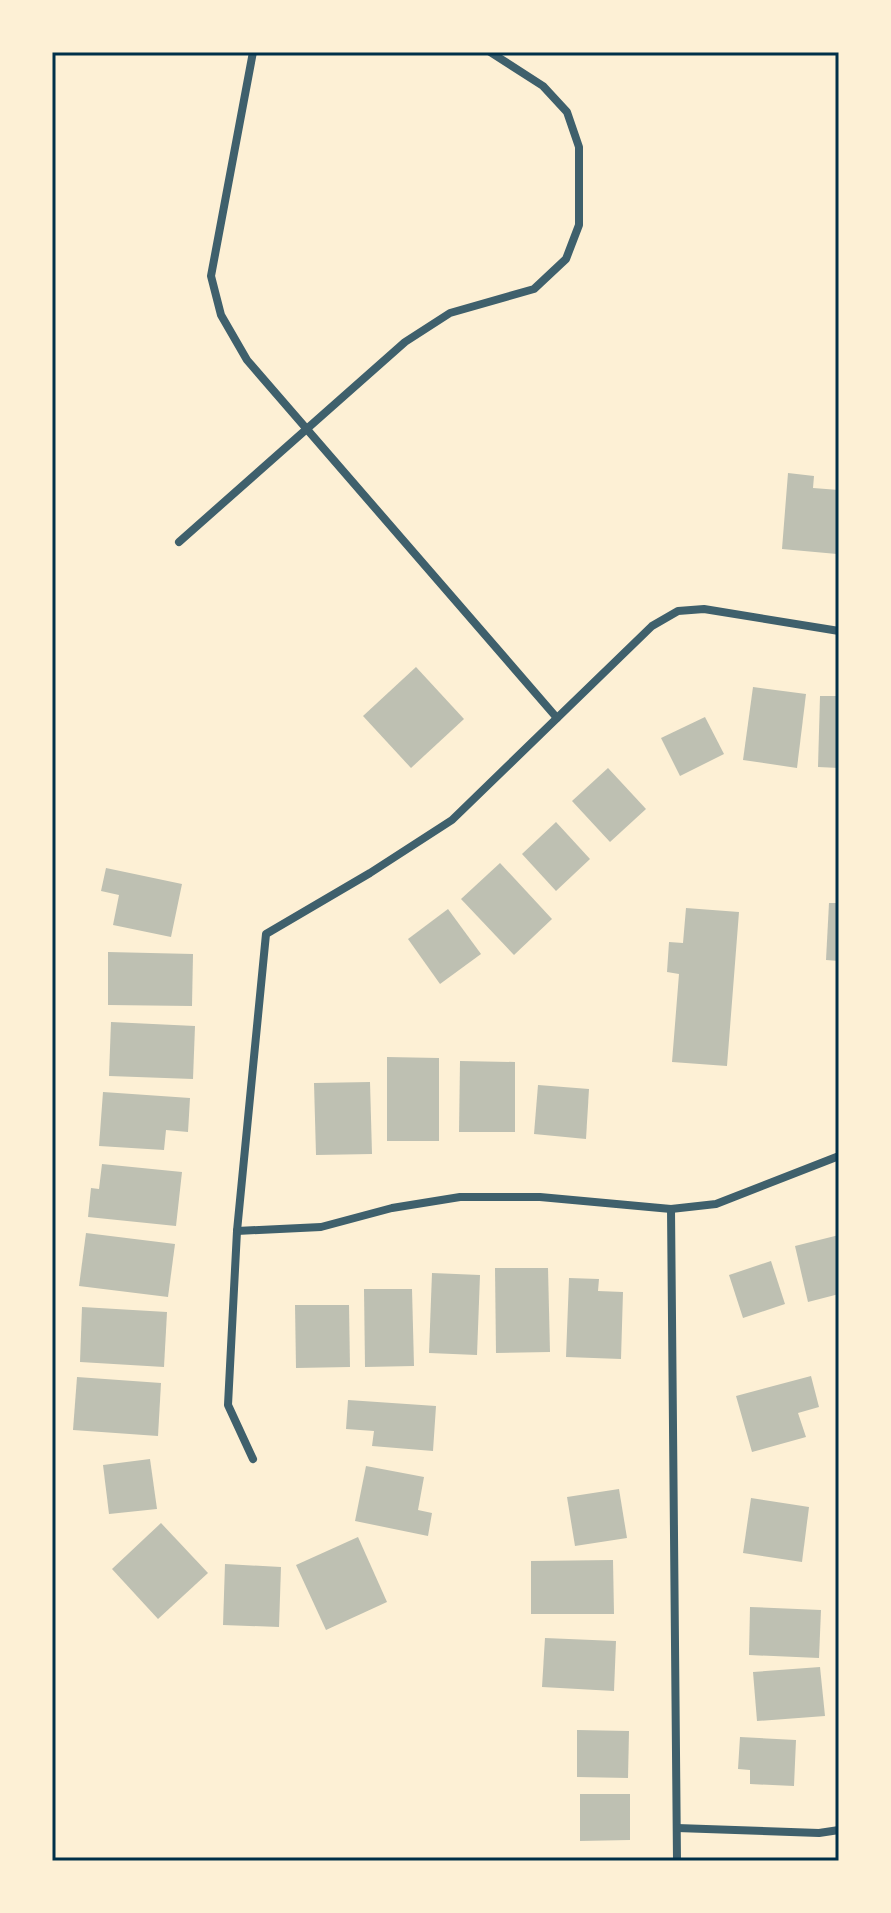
<svg xmlns="http://www.w3.org/2000/svg" width="891" height="1913" font-family="'Fira Sans Condensed',sans-serif">
<style>
.building{fill:#bec0b2}
.lines{fill:none;stroke-linecap:round;stroke-linejoin:round}
.minor{stroke:#3f606c;stroke-width:8}
.neatline{fill:none;stroke:#003049;stroke-width:3}
</style>
<rect width="100%" height="100%" fill="#fdf0d5"/>
<g class="building">
<polygon points="788,473 814,476 813,488 839,490 837,554 782,549"/>
<polygon points="416,667 464,719 411,768 363,716"/>
<polygon points="753,687 806,694 797,768 743,760"/>
<polygon points="820,696 839,696 839,768 818,767"/>
<polygon points="705,717 724,754 680,776 661,738"/>
<polygon points="608,768 646,809 610,842 572,801"/>
<polygon points="556,822 590,859 556,891 522,854"/>
<polygon points="500,863 552,919 514,955 461,899"/>
<polygon points="106,868 182,884 171,937 113,925 119,895 101,891"/>
<polygon points="829,903 839,903 839,961 826,960"/>
<polygon points="686,908 739,912 727,1066 672,1062 679,974 667,972 669,942 683,943"/>
<polygon points="448,909 481,954 440,984 408,939"/>
<polygon points="108,952 193,954 192,1006 108,1005"/>
<polygon points="111,1022 195,1026 193,1079 109,1076"/>
<polygon points="387,1057 439,1058 439,1141 387,1141"/>
<polygon points="460,1061 515,1062 515,1132 459,1132"/>
<polygon points="370,1082 372,1154 316,1155 314,1083"/>
<polygon points="538,1085 589,1089 586,1139 534,1134"/>
<polygon points="103,1092 190,1098 188,1132 166,1130 164,1150 99,1146"/>
<polygon points="102,1164 182,1172 176,1226 88,1217 91,1188 99,1189"/>
<polygon points="86,1233 175,1244 168,1297 79,1286"/>
<polygon points="839,1235 839,1294 808,1302 795,1246"/>
<polygon points="771,1261 785,1304 743,1318 729,1275"/>
<polygon points="495,1268 548,1268 550,1352 496,1353"/>
<polygon points="432,1273 480,1275 477,1355 429,1353"/>
<polygon points="569,1278 599,1279 598,1291 623,1292 621,1359 566,1357"/>
<polygon points="364,1289 412,1289 414,1366 365,1367"/>
<polygon points="295,1305 349,1305 350,1367 296,1368"/>
<polygon points="82,1307 167,1312 164,1367 80,1362"/>
<polygon points="811,1376 819,1407 798,1413 806,1437 752,1452 736,1396"/>
<polygon points="77,1377 161,1383 158,1436 73,1430"/>
<polygon points="348,1400 436,1406 433,1451 372,1446 374,1431 346,1429"/>
<polygon points="150,1459 157,1509 109,1514 103,1465"/>
<polygon points="366,1466 424,1477 418,1510 432,1513 428,1536 355,1521"/>
<polygon points="619,1489 627,1538 575,1546 567,1497"/>
<polygon points="751,1498 809,1507 802,1562 743,1553"/>
<polygon points="161,1523 208,1573 158,1619 112,1569"/>
<polygon points="358,1537 387,1602 326,1630 296,1565"/>
<polygon points="613,1560 614,1614 531,1614 531,1561"/>
<polygon points="225,1564 281,1567 279,1627 223,1625"/>
<polygon points="750,1607 821,1610 819,1658 749,1655"/>
<polygon points="545,1638 616,1641 614,1691 542,1687"/>
<polygon points="820,1667 825,1716 757,1721 753,1672"/>
<polygon points="577,1730 629,1731 628,1778 577,1777"/>
<polygon points="740,1737 796,1740 794,1786 750,1784 750,1770 738,1769"/>
<polygon points="580,1794 630,1794 630,1840 580,1841"/>
</g>
<g class="lines">
<g class="minor">
<polyline points="253,52 211,276 221,315 247,360 557,718"/>
<polyline points="179,542 405,342 450,313 534,289 566,259 579,225 579,147 567,112 543,86 490,52"/>
<polyline points="671,1209 677,1861"/>
<polyline points="237,1231 321,1227 392,1208 460,1197 540,1197 671,1209 716,1204 839,1156"/>
<polyline points="253,1459 228,1405 237,1231 266,934 370,873 452,820 652,626 678,611 704,609 839,631"/>
<polyline points="677,1828 819,1833 839,1830"/>
</g>
</g>
<rect width="891" height="1913" fill="none" stroke="#fdf0d5" stroke-width="108"/>
<rect x="54" y="54" width="783" height="1805" class="neatline"/>
</svg>
